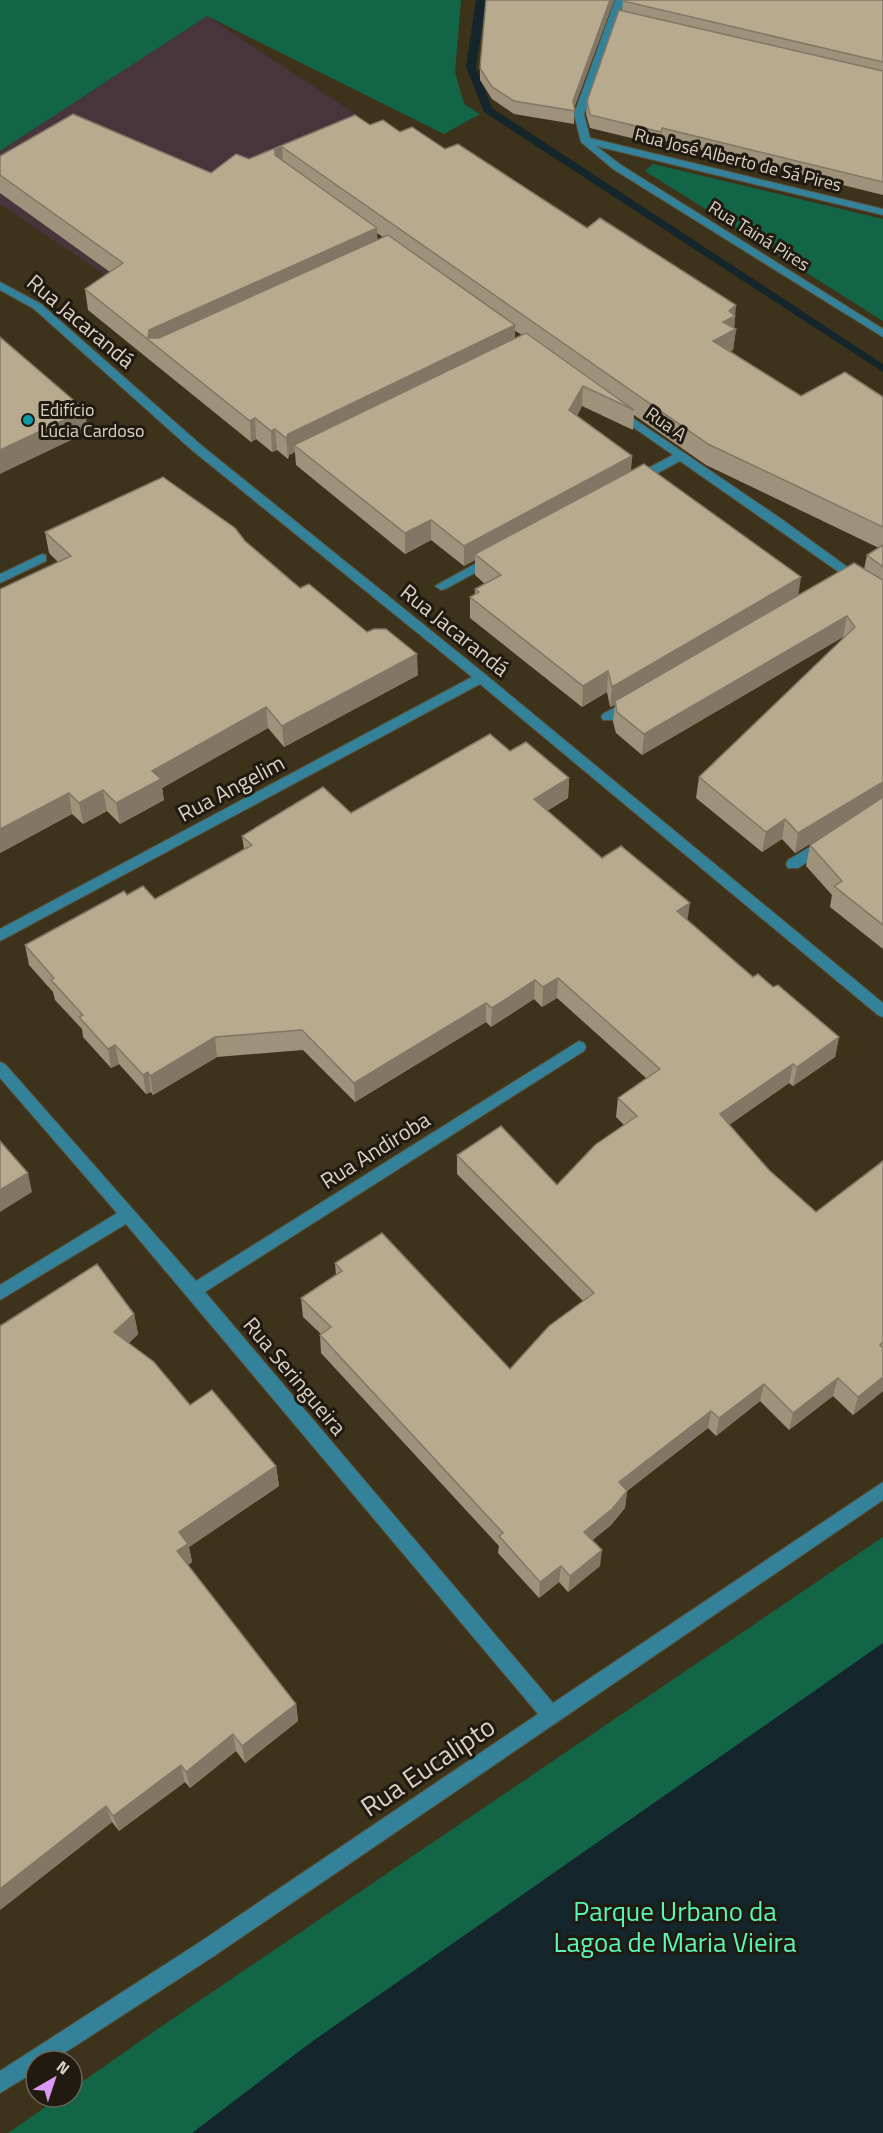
<svg xmlns="http://www.w3.org/2000/svg" width="883" height="2133" font-family="'Titillium Web',sans-serif">
<style>
.education{fill:#48353c}
.green{fill:#136548}
.water{fill:#14262b}
.lines{fill:none;stroke-linecap:round;stroke-linejoin:round}
.stream{fill:#14262b;fill-rule:evenodd}
.minor-casing{stroke:#594f39;stroke-width:2}
.minor{fill:#34819a;fill-rule:evenodd}
.wall{fill:#9e927b;fill-rule:evenodd}
.shaded-wall{fill:#817764}
.building{fill:#b8aa8f;stroke:#817764;stroke-width:1.5}
.culture-dot{fill:#0f9aa8;stroke:#201a10;stroke-width:2}
.labels{text-anchor:middle;stroke-width:6;stroke-linejoin:round;paint-order:stroke}
.far-street-label{font-size:18px;fill:#d9d2c4;stroke:#201a10}
.far-poi-label{font-size:18px;fill:#d9d2c4;stroke:#201a10;text-anchor:start}
.street-label{font-size:22px;fill:#d9d2c4;stroke:#201a10}
.near-street-label{font-size:27px;fill:#d9d2c4;stroke:#201a10}
.near-park-label{font-size:27px;fill:#5af6b9;stroke:#201a10}
</style>
<rect width="100%" height="100%" fill="#3d321a"/>
<polygon class="education" points="207,16 360,117 121,286 0,204 0,151"/>
<g class="green">
<polygon points="0,0 461,0 455,72 464,104 480,114 444,134 207,16 0,151"/>
<polygon points="653,164 883,219 883,321 645,171"/>
<polygon points="883,1537 883,2133 8,2133 60,2097 72,2097 72,2089 146,2037"/>
</g>
<polygon class="water" points="883,1643 883,2133 192,2133 310,2043"/>
<g class="lines">
<polygon class="stream" points="476,0 486,0 476,67 492,108 883,364 883,372 484,112 466,67"/>
<defs>
<g id="minor">
<polygon points="615,0 625,0 584,114 590,138 883,209 883,215 596,146 621,165 883,329 883,337 613,169 581,142 574,114"/>
<polygon points="0,282 41,304 201,445 486,675 883,1003 883,1017 878,1015 480,684 0,941 0,929 472,677 193,451 33,308 0,290"/>
<polygon points="618,408 780,518 883,593 883,603 680,461 639,483 631,483 631,477 673,455 614,414 614,410"/>
<polygon points="42,554 46,555 46,561 0,583 0,574"/>
<polygon points="493,554 499,558 497,561 445,589 441,590 435,586"/>
<polygon points="632,698 639,703 637,706 613,720 603,720 601,717 603,714"/>
<polygon points="825,838 832,843 830,847 798,868 788,868 786,864 788,860"/>
<polygon points="579,1041 584,1043 586,1047 584,1051 205,1292 553,1703 883,1482 883,1500 214,1956 52,2061 36,2061 36,2071 0,2093 0,2071 200,1942 538,1714 126,1224 0,1300 0,1285 117,1213 0,1078 0,1062 5,1064 196,1281"/>
</g>
</defs>
<use href="#minor" class="minor-casing"/>
<use href="#minor" class="minor"/>
</g>
<g class="wall">
<polygon points="614,0 574,108 574,124 514,114 492,99 480,80 480,68"/>
<polygon points="623,0 883,0 883,195 661,140 660,145 590,128 586,114 587,101 622,11"/>
<path d="M355,115L370,125L400,132L445,149L587,228L735,315L734,328L736,329L733,350L730,351L801,396L883,397V949L830,907L832,895L806,866L810,845L833,830L795,853L782,839L762,852L696,798L699,777L844,638L843,637L642,755L616,733L613,722L615,705L610,707L607,692L582,707L470,618V597L475,594V589L485,584L475,575V560L464,566L431,540L405,554L296,465L295,452L289,455L288,459L277,450L272,452L256,439L251,442L88,310L85,289L110,272L0,193V156L211,173L249,159ZM377,233L383,237L377,240ZM515,331L522,335L515,339ZM582,406L633,430L634,415L706,465L879,548L867,555L864,569L799,595L631,470L632,456L577,416Z"/>
<polygon points="45,532 245,541 300,588 418,675 284,747 268,728 162,788 164,800 120,824 107,811 83,824 72,814 0,853 58,562 49,553"/>
<polygon points="510,751 569,778 568,798 547,811 602,858 687,920 753,977 773,987 839,1037 835,1057 793,1086 789,1083 729,1125 769,1170 816,1212 883,1161 883,1391 853,1415 833,1396 789,1430 760,1401 716,1436 708,1428 627,1491 625,1508 610,1526 592,1540 600,1566 568,1592 559,1582 539,1598 498,1553 499,1546 321,1353 320,1335 321,1334 303,1317 301,1298 336,1275 335,1263 510,1369 583,1301 457,1174 457,1155 557,1185 624,1125 616,1117 618,1098 646,1078 557,998 542,1007 534,999 491,1027 486,1022 355,1102 303,1050 217,1057 153,1095 151,1092 146,1094 119,1064 111,1068 83,1037 82,1029 55,1000 53,992 29,965 25,945 127,895 155,899 244,849 242,836 351,813"/>
<polygon points="134,1314 138,1334 129,1343 190,1405 276,1466 279,1486 189,1547 192,1562 188,1565 296,1704 298,1721 245,1763 236,1751 190,1788 185,1782 119,1831 112,1822 0,1910 0,1326"/>
</g>
<g class="shaded-wall">
<polygon points="610,0 614,0 573,111 573,101"/>
<polygon points="282,147 283,167 276,170 275,150"/>
<polygon points="377,228 378,249 158,348 148,338 149,330"/>
<polygon points="736,305 734,330 736,329 733,350 711,361 713,341 729,311"/>
<polygon points="515,325 515,346 294,445 295,452 289,455 288,459 286,438 288,434"/>
<polygon points="583,386 582,406 568,431 569,410"/>
<polygon points="85,410 88,432 0,474 0,450"/>
<polygon points="255,418 256,439 251,442 250,421"/>
<polygon points="275,429 277,450 272,452 271,431"/>
<polygon points="632,456 630,476 475,554 475,560 464,566 464,546"/>
<polygon points="431,520 431,540 405,554 405,533"/>
<polygon points="801,577 798,598 615,701 615,705 610,707 612,687"/>
<polygon points="847,616 843,637 642,755 644,734"/>
<polygon points="417,654 418,675 284,747 282,726"/>
<polygon points="608,671 607,692 582,707 583,686"/>
<polygon points="266,707 268,728 162,788 164,800 120,824 116,803 152,771"/>
<polygon points="569,778 568,798 533,819 534,799"/>
<polygon points="883,782 883,800 795,853 798,833"/>
<polygon points="103,790 107,811 83,824 79,803"/>
<polygon points="69,793 72,814 0,853 0,829"/>
<polygon points="785,819 782,839 762,852 766,832"/>
<polygon points="690,903 687,923 677,911"/>
<polygon points="558,978 557,998 542,1007 543,987"/>
<polygon points="535,980 534,999 491,1027 492,1008"/>
<polygon points="486,1003 486,1022 355,1102 354,1083"/>
<polygon points="215,1037 217,1057 153,1095 150,1076"/>
<polygon points="839,1037 835,1057 793,1086 797,1067"/>
<polygon points="115,1045 119,1064 111,1068 108,1049"/>
<polygon points="793,1064 789,1083 717,1133 720,1114"/>
<polygon points="148,1072 151,1092 146,1094 143,1075"/>
<polygon points="28,1173 32,1192 0,1212 0,1190"/>
<polygon points="134,1314 138,1334 119,1352 114,1332"/>
<polygon points="883,1377 883,1391 853,1415 858,1397"/>
<polygon points="838,1378 833,1396 789,1430 793,1413"/>
<polygon points="764,1384 760,1401 716,1436 719,1418"/>
<polygon points="711,1411 708,1428 616,1499 619,1482"/>
<polygon points="276,1466 279,1486 189,1547 192,1562 181,1569 177,1551 179,1532"/>
<polygon points="627,1491 625,1508 610,1526 583,1548 584,1532"/>
<polygon points="602,1550 600,1566 568,1592 570,1576"/>
<polygon points="561,1566 559,1582 539,1598 540,1582"/>
<polygon points="296,1704 298,1721 245,1763 242,1746"/>
<polygon points="233,1734 236,1751 190,1788 186,1772"/>
<polygon points="181,1765 185,1782 119,1831 113,1816"/>
<polygon points="106,1806 112,1822 0,1910 0,1889"/>
</g>
<g class="building">
<polygon points="486,0 610,0 573,101 575,111 514,101 492,87 480,68"/>
<polygon points="623,0 883,0 883,62 623,1"/>
<polygon points="619,10 883,71 883,182 662,128 661,132 590,115 587,101"/>
<polygon points="73,114 211,173 236,154 249,159 355,115 370,125 383,120 400,132 412,127 445,149 458,144 587,228 600,218 736,305 729,311 735,316 723,322 736,329 713,341 801,396 845,372 883,397 883,527 708,444 282,147 275,150 275,155 377,228 149,330 148,338 159,338 388,235 515,325 288,434 286,438 275,429 271,431 255,418 250,421 85,289 123,263 0,175 0,156"/>
<polygon points="526,333 634,410 583,386 569,410 632,456 464,546 431,520 405,533 294,445"/>
<polygon points="0,337 85,410 0,450"/>
<polygon points="644,464 801,577 612,687 608,671 583,686 470,597 479,592 475,589 501,575 475,554"/>
<polygon points="163,477 235,528 245,541 300,588 309,584 367,632 374,629 386,629 417,654 282,726 266,707 152,771 161,779 116,803 103,790 79,803 69,793 0,829 0,589 71,556 45,532"/>
<polygon points="883,545 883,567 867,555"/>
<polygon points="854,563 883,580 883,782 798,833 785,819 766,832 699,777 855,627 847,616 644,734 617,712 615,701"/>
<polygon points="490,734 510,751 526,742 569,778 534,799 602,858 621,846 690,903 677,911 753,977 758,974 773,987 778,985 839,1037 797,1067 793,1064 720,1114 769,1170 816,1212 883,1161 883,1342 880,1345 883,1348 883,1377 858,1397 838,1378 793,1413 764,1384 719,1418 711,1411 619,1482 627,1491 612,1509 584,1532 602,1550 570,1576 561,1566 540,1582 499,1536 503,1533 320,1335 331,1327 301,1298 342,1271 335,1263 382,1233 510,1369 549,1326 594,1293 457,1155 501,1126 557,1185 595,1145 637,1116 618,1098 660,1069 558,978 543,987 535,980 492,1008 486,1003 354,1083 302,1030 215,1037 150,1076 148,1072 143,1075 115,1045 108,1049 79,1017 83,1015 51,980 54,978 25,945 124,891 127,895 143,886 155,899 252,845 242,836 323,787 351,813"/>
<polygon points="883,797 883,925 834,886 842,881 810,845"/>
<polygon points="0,1141 28,1173 0,1190"/>
<polygon points="97,1264 134,1314 114,1332 154,1362 190,1405 212,1390 276,1466 179,1532 188,1544 177,1551 296,1704 242,1746 233,1734 186,1772 181,1765 113,1816 106,1806 0,1889 0,1326"/>
</g>
<circle class="culture-dot" cx="28" cy="420" r="6"/>
<g class="labels">
<g class="far-street-label">
<text transform="translate(738 160) rotate(14)" y="6">Rua José Alberto de Sá Pires</text>
<text transform="translate(759 236) rotate(32)" y="6">Rua Tainá Pires</text>
<text transform="translate(666 424) rotate(35)" y="6">Rua A</text>
</g>
<g class="far-poi-label">
<text x="40" y="416">Edifício<tspan x="40" dy="21">Lúcia Cardoso</tspan></text>
</g>
<g class="street-label">
<text transform="translate(81 321) rotate(40)" y="8">Rua Jacarandá</text>
<text transform="translate(455 630) rotate(39)" y="8">Rua Jacarandá</text>
<text transform="translate(231 788) rotate(-28)" y="8">Rua Angelim</text>
<text transform="translate(375 1150) rotate(-32)" y="8">Rua Andiroba</text>
<text transform="translate(295 1376) rotate(50)" y="8">Rua Seringueira</text>
</g>
<g class="near-street-label">
<text transform="translate(428 1767) rotate(-34)" y="9">Rua Eucalipto</text>
</g>
<g class="near-park-label">
<text x="675" y="1921">Parque Urbano da<tspan x="675" dy="31">Lagoa de Maria Vieira</tspan></text>
</g>
</g>
<g transform="translate(54 2079) rotate(39)"><circle r="28" fill="#201a10" stroke="#6a6458" stroke-width="1.5"/>
<path d="M0-4.5L10 22L0 15L-10 22Z" fill="#db99f5"/>
<text y="-9" font-size="16" font-weight="bold" text-anchor="middle" fill="#d9d2c4">N</text>
</g>
</svg>
